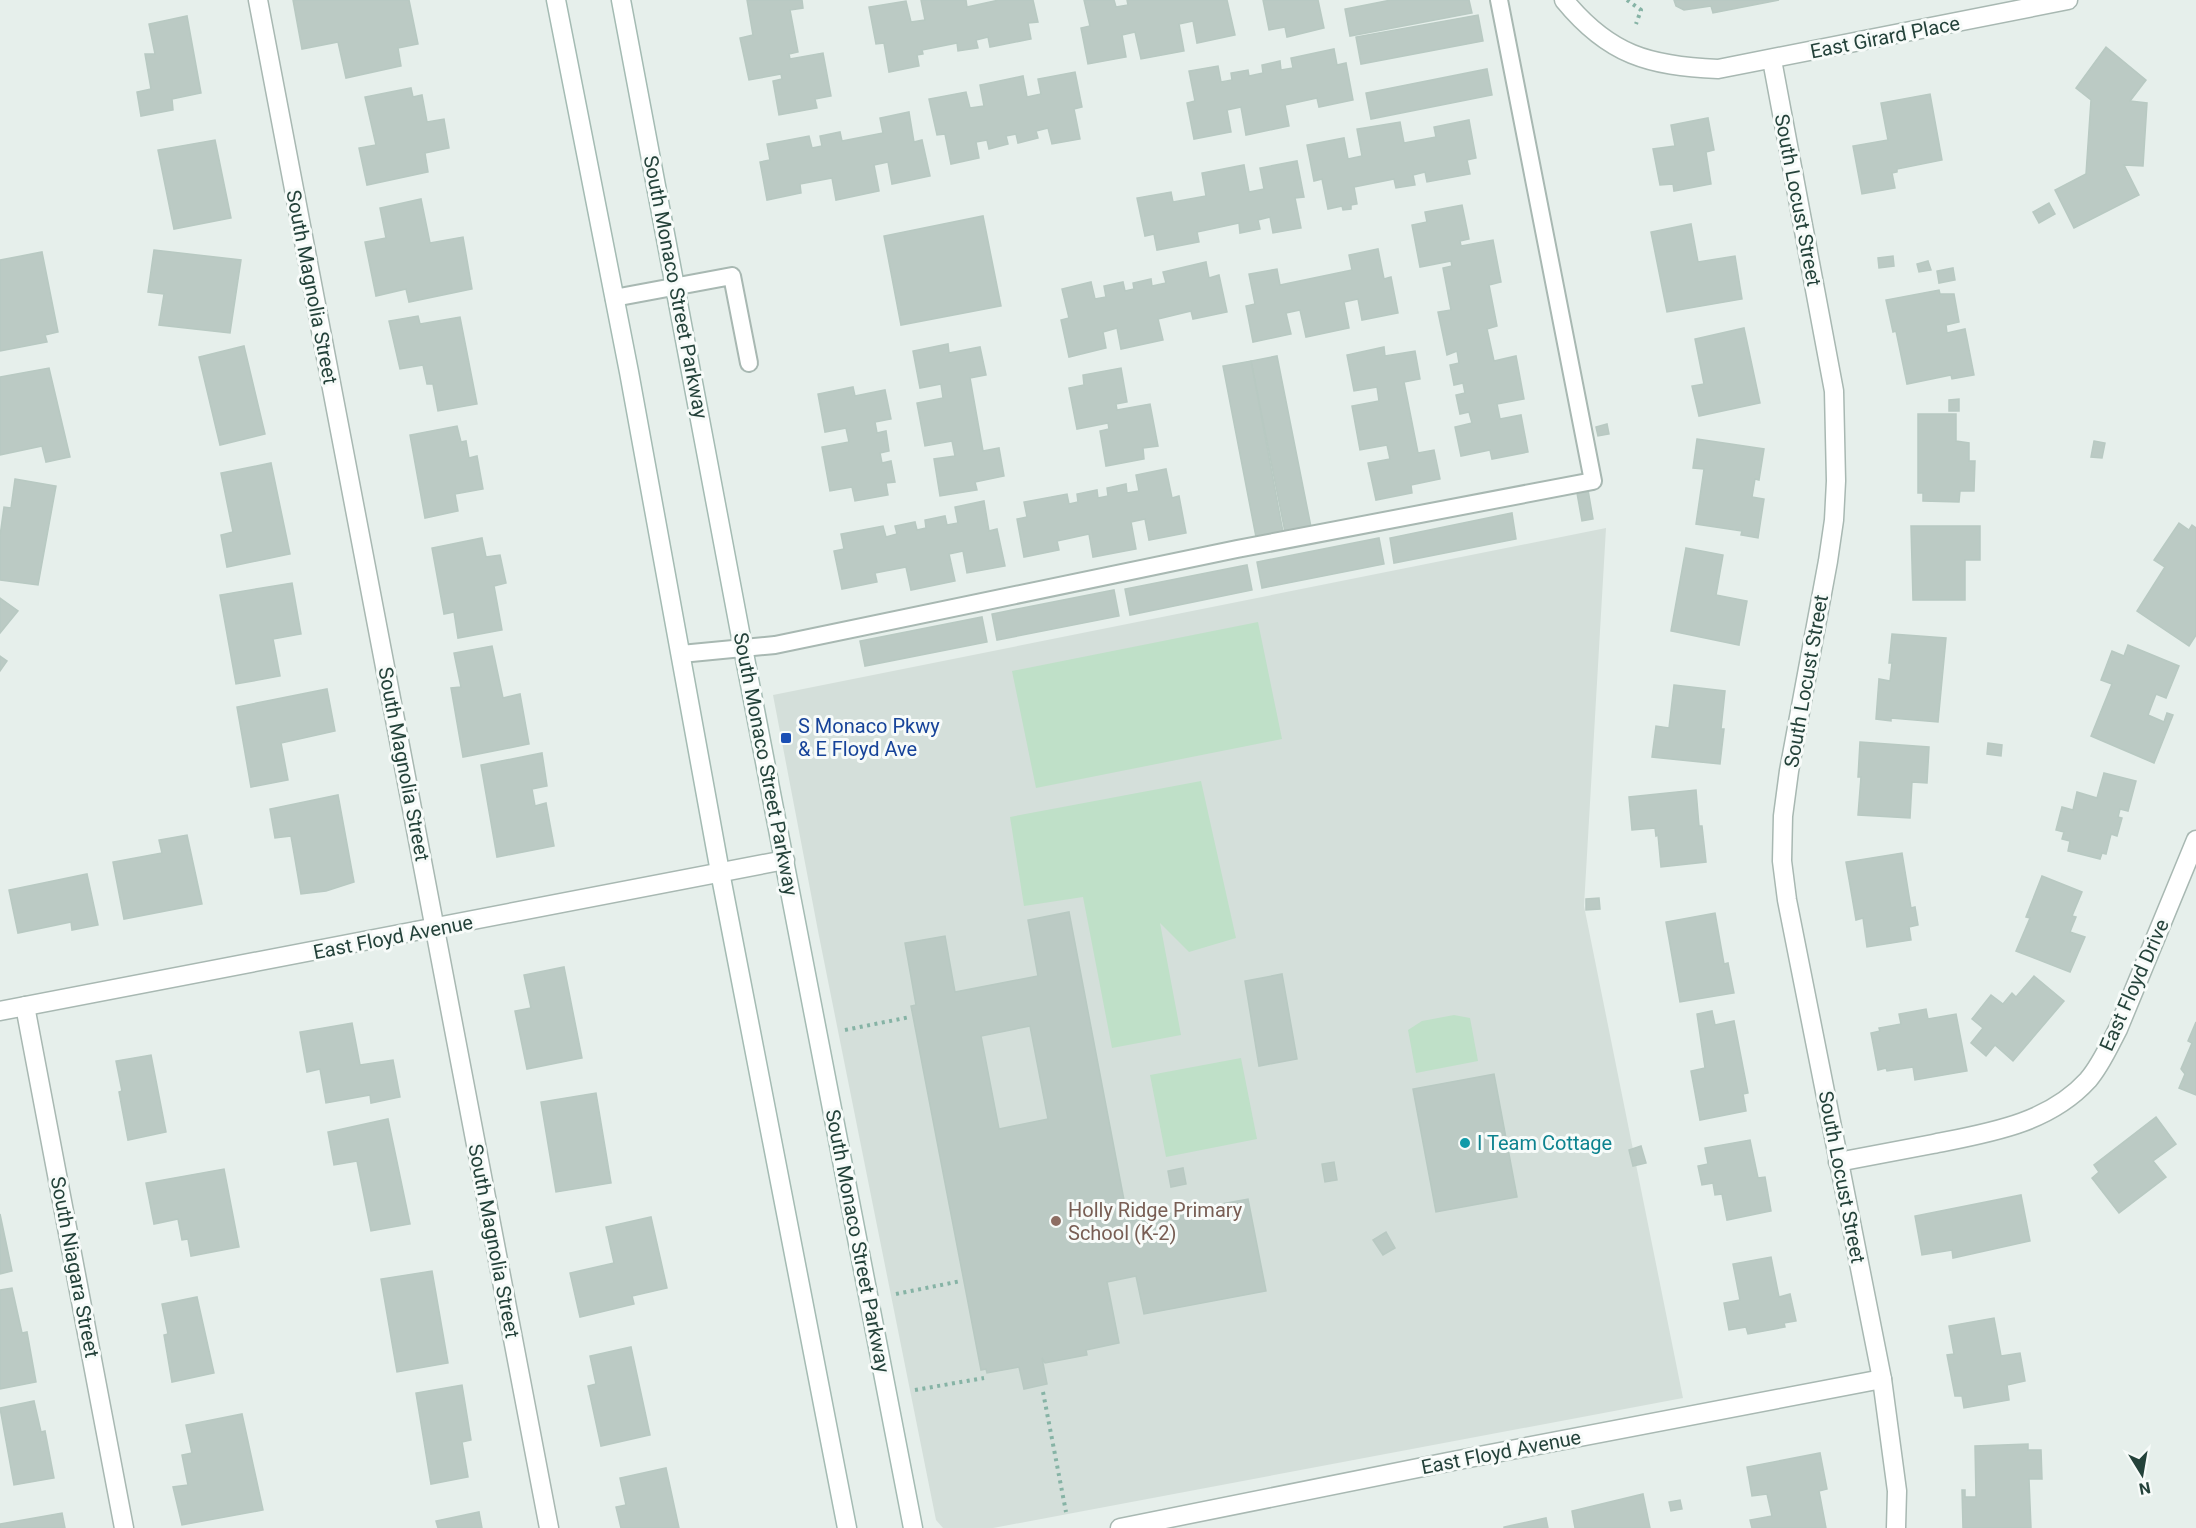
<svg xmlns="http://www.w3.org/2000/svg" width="2196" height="1528" font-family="Roboto,sans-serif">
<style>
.built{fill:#d4dfda}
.green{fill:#bfe0c8}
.building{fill:#bbcac4;stroke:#b8c9c2;stroke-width:1.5;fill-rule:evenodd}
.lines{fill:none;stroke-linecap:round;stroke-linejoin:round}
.lane-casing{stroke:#a8b8b2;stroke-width:20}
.street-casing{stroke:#a8b8b2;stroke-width:21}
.secondary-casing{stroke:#a4bbb3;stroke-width:21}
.path{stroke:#86b3a5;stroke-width:4;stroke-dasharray:3 4.5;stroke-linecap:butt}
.lane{stroke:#fff;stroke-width:16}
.street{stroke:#fff;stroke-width:18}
.secondary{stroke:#fff;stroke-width:18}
.transit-dot{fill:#1a4fb4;stroke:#f7fbf9;stroke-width:2}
.culture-dot{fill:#0f9aa8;stroke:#f7fbf9;stroke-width:2}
.education-dot{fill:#8d6e63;stroke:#f7fbf9;stroke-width:2}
.labels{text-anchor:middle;stroke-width:6;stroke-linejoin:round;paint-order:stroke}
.street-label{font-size:20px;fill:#24423a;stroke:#f7fbf9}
.transit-label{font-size:20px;fill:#164399;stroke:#f7fbf9;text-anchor:start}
.culture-label{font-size:20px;fill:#0d838f;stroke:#f7fbf9;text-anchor:start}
.education-label{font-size:20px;fill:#785e54;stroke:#f7fbf9;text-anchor:start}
</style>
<rect width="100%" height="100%" fill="#e6efeb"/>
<polygon class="built" points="1606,528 1584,906 1683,1398 993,1528 943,1528 936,1520 819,936 773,695"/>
<g class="green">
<polygon points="1258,622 1282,739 1036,788 1012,671"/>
<polygon points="1201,781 1236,938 1189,952 1160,923 1181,1035 1112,1048 1083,897 1024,906 1010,817"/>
<polygon points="1454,1015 1470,1018 1478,1061 1416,1073 1408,1030 1422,1021"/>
<polygon points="1241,1058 1257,1139 1166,1157 1150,1075"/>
</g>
<g class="building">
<polygon points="293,0 409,0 418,44 398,48 401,66 346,78 338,42 302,49"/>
<polygon points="747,0 802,0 803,8 790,10 798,52 789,54 790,59 823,53 831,96 815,99 817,108 779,115 773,81 782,79 781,74 749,80 740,38 753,35"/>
<polygon points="921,0 966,0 967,7 999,0 1033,0 1038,22 1028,23 1031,39 990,47 988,37 976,40 978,48 958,51 957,43 922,50 923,54 917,55 919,66 889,72 884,43 876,44 869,7 906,1 911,22 925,20"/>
<polygon points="1084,0 1114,0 1116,7 1128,5 1127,0 1227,0 1235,35 1197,43 1193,21 1179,24 1184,51 1141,59 1135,32 1122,35 1126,57 1088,64 1081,28 1090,26"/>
<polygon points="1263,0 1318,0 1324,28 1287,37 1285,27 1269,30"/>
<polygon points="1391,0 1469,0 1472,13 1350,36 1345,9"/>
<polygon points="1674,0 1779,0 1713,13 1711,6 1684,10 1676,6"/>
<polygon points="1478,15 1483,41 1361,64 1356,37"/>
<polygon points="187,16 201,93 172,99 173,110 141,116 137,92 151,89 145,54 155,54 149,24"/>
<polygon points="2106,47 2146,80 2130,101 2147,103 2143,166 2124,165 2139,195 2074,228 2055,190 2086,174 2091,100 2076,88"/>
<polygon points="1334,49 1337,65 1346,63 1353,100 1319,107 1317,98 1285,105 1289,126 1246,135 1241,107 1227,110 1231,132 1194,139 1187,103 1195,101 1189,71 1218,66 1221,82 1232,80 1231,73 1248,70 1249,76 1263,73 1262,65 1280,61 1281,70 1293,68 1291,58"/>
<polygon points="1487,69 1492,95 1371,119 1366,93"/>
<polygon points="1075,72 1082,107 1074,109 1080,139 1052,144 1048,128 1036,131 1038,138 1018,143 1016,134 1006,136 1008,144 989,149 987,140 976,142 979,158 951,164 945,134 937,135 929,99 966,92 970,108 984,106 980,85 1023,76 1027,97 1041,94 1038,79"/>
<polygon points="411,88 413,97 422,95 427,122 444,119 449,148 425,153 428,172 367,185 359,148 376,145 365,97"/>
<polygon points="1930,94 1942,160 1897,169 1897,172 1892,173 1895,188 1862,194 1853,146 1888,140 1881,103"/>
<polygon points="909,112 914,142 922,140 930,176 892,184 888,162 874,165 879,191 836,200 832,178 800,184 801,193 767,200 760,162 770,160 767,144 809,136 812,148 822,146 820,136 840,132 842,141 883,133 880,118"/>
<polygon points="1708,118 1714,150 1706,152 1711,184 1674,191 1673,184 1660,185 1653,149 1675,146 1671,125"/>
<polygon points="1469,120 1476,158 1467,160 1470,174 1427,182 1425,172 1413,175 1415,185 1396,188 1394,179 1354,187 1357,204 1351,205 1351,209 1343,210 1342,206 1328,209 1322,179 1314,181 1307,145 1344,138 1348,159 1362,156 1357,129 1400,122 1404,143 1436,137 1434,127"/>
<polygon points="215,140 231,218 174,229 158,150"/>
<polygon points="1297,161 1304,197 1295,198 1301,228 1273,233 1270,217 1258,220 1260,229 1240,233 1239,223 1197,232 1199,242 1157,250 1154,234 1145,236 1137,198 1171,192 1173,202 1206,196 1202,173 1244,165 1249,192 1264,189 1260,168"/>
<polygon points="421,199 430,243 463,237 472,289 409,302 406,289 376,296 365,242 386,238 380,208"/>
<polygon points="2049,203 2055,214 2039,223 2033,212"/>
<polygon points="1462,205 1469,239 1460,241 1461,246 1493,240 1501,282 1489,285 1497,326 1487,329 1494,361 1516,356 1524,399 1497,404 1500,419 1521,415 1528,452 1492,459 1490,450 1461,456 1455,427 1472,423 1469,412 1460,414 1456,395 1465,393 1463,383 1454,385 1450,365 1459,363 1457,351 1447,355 1438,312 1451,310 1443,268 1452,266 1451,261 1420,267 1412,225 1427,222 1425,212"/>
<polygon points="983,216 1001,306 901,325 884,236"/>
<polygon points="1691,224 1698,262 1735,256 1742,299 1667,312 1651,232"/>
<polygon points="1378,249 1384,279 1391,277 1398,313 1362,320 1358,299 1344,302 1349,328 1306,337 1300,310 1286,313 1291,334 1253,342 1246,306 1255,304 1249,274 1277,269 1280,285 1352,270 1349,255"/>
<polygon points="154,250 241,260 230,333 159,325 164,294 148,292"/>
<polygon points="42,252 58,332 45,335 47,342 0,351 0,260"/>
<polygon points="1893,256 1894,266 1879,268 1878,258"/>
<polygon points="1928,261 1931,270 1919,272 1917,264"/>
<polygon points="1206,262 1209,278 1219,275 1227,312 1193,319 1191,311 1158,319 1163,340 1121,349 1117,328 1103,332 1106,348 1069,357 1061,320 1069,318 1062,289 1091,282 1095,299 1106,297 1104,286 1123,282 1125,291 1134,289 1133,283 1151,279 1152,286 1166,283 1163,272"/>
<polygon points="1953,268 1955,280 1939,283 1937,271"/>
<polygon points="1939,290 1940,294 1954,294 1959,322 1946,325 1947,333 1965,329 1974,375 1952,379 1951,375 1907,384 1896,331 1893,332 1886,300"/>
<polygon points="418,316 420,324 460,317 477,404 438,411 433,384 427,384 423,365 400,369 389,321"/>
<polygon points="1744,328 1760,403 1699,416 1692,386 1704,384 1695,339"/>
<polygon points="948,344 949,353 980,347 986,375 970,378 983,451 999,448 1004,476 975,482 977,490 940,496 934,459 955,456 952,441 925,446 917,403 943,398 941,384 920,388 913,351"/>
<polygon points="244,346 265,434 220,445 199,357"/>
<polygon points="1384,347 1385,356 1415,351 1420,379 1404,382 1418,453 1434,450 1440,479 1411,485 1412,493 1376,500 1368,463 1390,459 1387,445 1360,450 1352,406 1379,401 1377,387 1354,391 1347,355"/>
<polygon points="1277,356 1311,527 1285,532 1251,361"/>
<polygon points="1251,361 1283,532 1256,537 1223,366"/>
<polygon points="49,368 70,457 46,462 42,446 0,455 0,377"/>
<polygon points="1121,368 1127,402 1116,404 1117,410 1150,404 1158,446 1143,448 1144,459 1106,466 1100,431 1109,429 1108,423 1077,429 1069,388 1084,385 1083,375"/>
<polygon points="853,387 855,396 885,390 891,419 875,422 877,433 886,431 889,451 880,453 882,463 891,461 895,482 886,483 888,495 855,501 852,487 830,491 822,447 849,442 846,428 825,432 818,394"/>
<polygon points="1959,399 1959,411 1949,411 1949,400"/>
<polygon points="1918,414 1956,414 1956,441 1969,443 1969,461 1975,461 1974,491 1960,491 1959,502 1923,501 1923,493 1918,493"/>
<polygon points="1607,424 1609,434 1598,436 1596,427"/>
<polygon points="457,426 461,442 466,441 469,458 477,456 483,489 455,494 458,511 425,518 410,435"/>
<polygon points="1697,439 1764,449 1759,480 1755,479 1752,497 1764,499 1758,538 1741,535 1742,531 1696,524 1704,469 1693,468"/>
<polygon points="2094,441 2105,443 2102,458 2091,457"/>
<polygon points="271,463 290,554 227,567 221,535 233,532 221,473"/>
<polygon points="1166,469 1172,498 1179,496 1186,533 1149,540 1145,519 1131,522 1136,549 1093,557 1089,534 1057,541 1059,550 1024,557 1017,519 1027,517 1024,502 1067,494 1069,504 1078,502 1077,494 1097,490 1098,498 1108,496 1107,488 1126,484 1127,493 1139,491 1136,475"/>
<polygon points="15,479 56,486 38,585 0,580 0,536 4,507 11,508"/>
<polygon points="1588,490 1593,519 1582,521 1577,493"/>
<polygon points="984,501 989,531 997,529 1005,566 967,573 963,551 949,554 955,581 911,590 906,567 875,573 877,582 842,589 834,551 844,549 841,534 883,526 886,537 897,534 895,526 915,522 917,530 926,528 925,520 945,516 947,525 958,523 955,507"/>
<polygon points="1512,513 1516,539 1394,563 1390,538"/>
<polygon points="2179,523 2189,530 2192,525 2196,528 2196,635 2189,646 2137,611 2165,567 2154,560"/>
<polygon points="1911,526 1980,526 1980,560 1965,560 1965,600 1913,600"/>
<polygon points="482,538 486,557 500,555 506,583 494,586 502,630 458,638 454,612 444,614 432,548"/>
<polygon points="1379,538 1384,564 1262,588 1257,562"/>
<polygon points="1686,548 1723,555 1716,595 1747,601 1739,645 1671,631"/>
<polygon points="1247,565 1252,590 1130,615 1125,589"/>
<polygon points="292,583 301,634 273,639 280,676 236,684 220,595"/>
<polygon points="1114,590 1119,616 997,640 992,614"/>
<polygon points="0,598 18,611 0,633"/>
<polygon points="982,617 987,642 865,666 860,641"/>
<polygon points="1892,634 1946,638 1938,722 1891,718 1891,721 1876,719 1879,679 1890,681 1892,663 1889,663"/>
<polygon points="2128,645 2179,666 2166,698 2156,694 2148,715 2164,722 2167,713 2173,715 2154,763 2091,736 2112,684 2101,680 2112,651 2124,656"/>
<polygon points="492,646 503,698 520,694 529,744 463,757 451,688 461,687 454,653"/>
<polygon points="0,656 7,661 0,671"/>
<polygon points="1674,685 1725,691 1721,729 1724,729 1720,764 1652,757 1656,726 1669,728"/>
<polygon points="327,689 335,731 281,743 288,780 251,787 237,707"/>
<polygon points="1860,742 1929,747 1927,783 1912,782 1910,818 1858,815 1861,777 1858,777"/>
<polygon points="1988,743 2002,745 2001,756 1987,754"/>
<polygon points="542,753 547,786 532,789 535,806 546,803 554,846 497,857 481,765"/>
<polygon points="2104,773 2136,781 2128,811 2120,809 2118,817 2122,818 2117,836 2111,834 2106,854 2102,853 2100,859 2068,851 2070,841 2062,839 2064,832 2056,830 2062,807 2073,810 2077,792 2097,798"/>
<polygon points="1696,790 1699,826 1702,826 1706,862 1661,867 1658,835 1656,836 1655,828 1632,830 1629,797"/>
<polygon points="338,795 354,882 326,891 301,894 291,836 275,838 270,809"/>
<polygon points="187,835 202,904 124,919 113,862 162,853 159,840"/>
<polygon points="1902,853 1911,908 1915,907 1918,925 1909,927 1911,940 1867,947 1863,918 1856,920 1846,862"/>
<polygon points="87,874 98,925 72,930 71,922 18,933 9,890"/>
<polygon points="2042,876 2082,892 2072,916 2076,917 2070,932 2085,937 2070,972 2016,951 2030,918 2026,917"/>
<polygon points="1599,898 1600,909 1586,910 1586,899"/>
<path d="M1069,912L1128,1221L1248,1199L1266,1291L1144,1314L1136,1276L1107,1282L1119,1343L1086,1350L1087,1355L1045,1363L1042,1358L1047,1384L1024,1389L1019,1367L987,1373L986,1369L981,1370L911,1006L916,1005L905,943L945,936L955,992L1038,976L1028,920ZM1030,1026L1048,1119L999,1129L981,1036Z"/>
<polygon points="1715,913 1724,964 1728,963 1734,993 1680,1002 1666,922"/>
<polygon points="564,967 582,1058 527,1069 515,1011 531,1008 524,975"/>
<polygon points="1282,974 1297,1059 1259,1066 1245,981"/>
<polygon points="2034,976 2064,1001 2013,1061 1995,1045 1986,1056 1971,1043 1983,1028 1972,1019 1991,995 2003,1004 2012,993 2016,997"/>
<polygon points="1926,1009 1928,1019 1956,1014 1967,1071 1915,1080 1913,1067 1887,1071 1886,1068 1878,1070 1871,1033 1880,1031 1879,1028 1901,1024 1899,1014"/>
<polygon points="1712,1011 1715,1025 1734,1021 1748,1093 1743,1094 1746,1111 1700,1120 1691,1071 1705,1068 1697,1014"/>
<polygon points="2196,1022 2196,1095 2179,1088 2185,1074 2181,1069 2192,1043 2188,1041"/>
<polygon points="352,1023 360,1065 393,1060 400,1097 371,1103 370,1095 326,1103 320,1069 307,1072 300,1032"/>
<polygon points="151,1055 166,1132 128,1140 119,1092 122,1091 116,1061"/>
<polygon points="1494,1074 1517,1197 1436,1212 1413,1089"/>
<polygon points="596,1093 611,1183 556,1192 541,1102"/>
<polygon points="2156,1117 2176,1144 2153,1161 2166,1177 2119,1213 2092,1178 2099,1172 2094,1165"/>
<polygon points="388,1119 410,1224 371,1231 357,1161 334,1165 328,1132"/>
<polygon points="1750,1140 1758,1178 1765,1177 1771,1211 1727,1220 1722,1194 1715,1195 1713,1183 1702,1185 1698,1166 1708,1164 1705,1148"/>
<polygon points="1641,1146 1646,1163 1633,1166 1629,1150"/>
<polygon points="1334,1162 1337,1180 1325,1182 1322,1164"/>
<polygon points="1183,1168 1186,1184 1171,1187 1168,1171"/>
<polygon points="224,1169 239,1247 191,1256 188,1239 182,1240 178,1219 154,1224 146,1183"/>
<polygon points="2021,1195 2030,1241 1953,1258 1952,1250 1922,1255 1915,1216"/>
<polygon points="0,1214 12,1271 0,1274"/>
<polygon points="651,1217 667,1288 632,1296 634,1304 580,1317 570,1273 614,1263 606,1227"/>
<polygon points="1386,1232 1395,1248 1383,1255 1373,1240"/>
<polygon points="1771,1257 1779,1297 1790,1294 1796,1321 1784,1323 1785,1327 1748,1334 1746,1327 1729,1330 1724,1303 1740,1300 1733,1264"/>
<polygon points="432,1271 448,1363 397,1372 381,1279"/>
<polygon points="12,1288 22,1333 27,1332 36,1382 0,1389 0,1290"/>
<polygon points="197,1297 214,1373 172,1382 164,1335 168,1334 162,1304"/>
<polygon points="1994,1318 2001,1356 2020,1353 2025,1381 2007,1385 2009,1400 1964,1408 1962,1396 1955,1396 1947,1355 1954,1354 1949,1326"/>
<polygon points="631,1347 650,1435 601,1446 588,1386 596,1384 590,1356"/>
<polygon points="462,1385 471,1440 462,1442 468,1477 431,1484 416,1393"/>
<polygon points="34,1401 41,1432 45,1431 54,1478 14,1485 0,1408"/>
<polygon points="242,1414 263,1510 182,1525 173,1487 188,1485 182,1455 192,1453 186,1425"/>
<polygon points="2028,1444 2028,1450 2041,1450 2042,1479 2029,1479 2031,1528 1963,1528 1962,1490 1965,1490 1965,1497 1976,1497 1975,1446"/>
<polygon points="1820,1453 1827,1489 1819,1491 1826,1528 1752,1528 1750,1520 1772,1516 1767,1494 1752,1496 1747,1467"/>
<polygon points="666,1468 679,1528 621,1528 616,1507 626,1505 620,1478"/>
<polygon points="1643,1494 1650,1528 1575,1528 1572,1511"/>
<polygon points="1680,1500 1682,1509 1671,1511 1669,1502"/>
<polygon points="479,1512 482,1528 438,1528 436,1521"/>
<polygon points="62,1513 65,1528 0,1528 0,1524"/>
<polygon points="1546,1518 1548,1528 1504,1528 1504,1527"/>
</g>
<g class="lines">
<defs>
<g id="lane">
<polyline points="614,298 732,276 749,363"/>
<polyline points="681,654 775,645 1237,549 1593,481 1499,0"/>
</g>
<g id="street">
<polyline points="258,0 549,1528"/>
<path d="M1564,0C1609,55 1649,66 1718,69L2068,0"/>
<polyline points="1772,60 1834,391 1836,481 1834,520 1828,561 1789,771 1783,816 1782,861 1787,900 1882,1379 1897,1491 1896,1528"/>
<polyline points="25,1006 124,1528"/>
<polyline points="0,1011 785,860"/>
<path d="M1838,1162C1870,1156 1902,1150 1933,1144C1988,1133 2048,1124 2088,1080C2101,1065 2109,1046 2118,1029L2196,840"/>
<polyline points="1120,1528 1448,1462 1882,1379"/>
</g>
<g id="secondary">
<polyline points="556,0 629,372 720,872 847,1528"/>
<polyline points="621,0 743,648 913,1528"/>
</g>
</defs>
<use href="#lane" class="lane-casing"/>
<use href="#street" class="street-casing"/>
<use href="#secondary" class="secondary-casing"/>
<g class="path">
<polyline points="1627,0 1641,10 1636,24"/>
<polyline points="845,1030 910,1017"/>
<polyline points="896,1294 961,1281"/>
<polyline points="915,1390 984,1378"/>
<polyline points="1043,1392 1066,1512"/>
</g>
<use href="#lane" class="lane"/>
<use href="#street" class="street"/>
<use href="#secondary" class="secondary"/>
</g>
<rect class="transit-dot" x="780" y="732" width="12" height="12" rx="3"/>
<circle class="culture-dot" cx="1465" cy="1143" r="6"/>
<circle class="education-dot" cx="1056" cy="1221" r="6"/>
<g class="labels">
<g class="street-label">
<text transform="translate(1885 37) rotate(-11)" y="7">East Girard Place</text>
<text transform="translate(1798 200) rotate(79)" y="7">South Locust Street</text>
<text transform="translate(312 287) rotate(79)" y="7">South Magnolia Street</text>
<text transform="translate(676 287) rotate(79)" y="7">South Monaco Street Parkway</text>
<text transform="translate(1806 681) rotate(-80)" y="7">South Locust Street</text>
<text transform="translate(404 764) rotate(79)" y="7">South Magnolia Street</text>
<text transform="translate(766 764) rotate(79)" y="7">South Monaco Street Parkway</text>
<text transform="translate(393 937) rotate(-11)" y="7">East Floyd Avenue</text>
<text transform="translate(2134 985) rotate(-66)" y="7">East Floyd Drive</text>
<text transform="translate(1842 1177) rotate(79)" y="7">South Locust Street</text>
<text transform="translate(494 1241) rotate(79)" y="7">South Magnolia Street</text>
<text transform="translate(858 1241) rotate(79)" y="7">South Monaco Street Parkway</text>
<text transform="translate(75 1267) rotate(79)" y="7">South Niagara Street</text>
<text transform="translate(1501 1452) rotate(-11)" y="7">East Floyd Avenue</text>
</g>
<g class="transit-label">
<text x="798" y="733">S Monaco Pkwy<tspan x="798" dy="23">&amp; E Floyd Ave</tspan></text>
</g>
<g class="culture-label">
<text x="1477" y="1150">I Team Cottage</text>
</g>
<g class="education-label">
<text x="1068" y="1217">Holly Ridge Primary<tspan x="1068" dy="23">School (K-2)</tspan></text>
</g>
</g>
<g transform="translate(2142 1474) rotate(169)" stroke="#f7fbf9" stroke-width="4.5" paint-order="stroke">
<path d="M0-4.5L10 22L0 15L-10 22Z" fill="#24423a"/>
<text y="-9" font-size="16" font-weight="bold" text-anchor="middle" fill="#24423a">N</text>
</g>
</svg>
